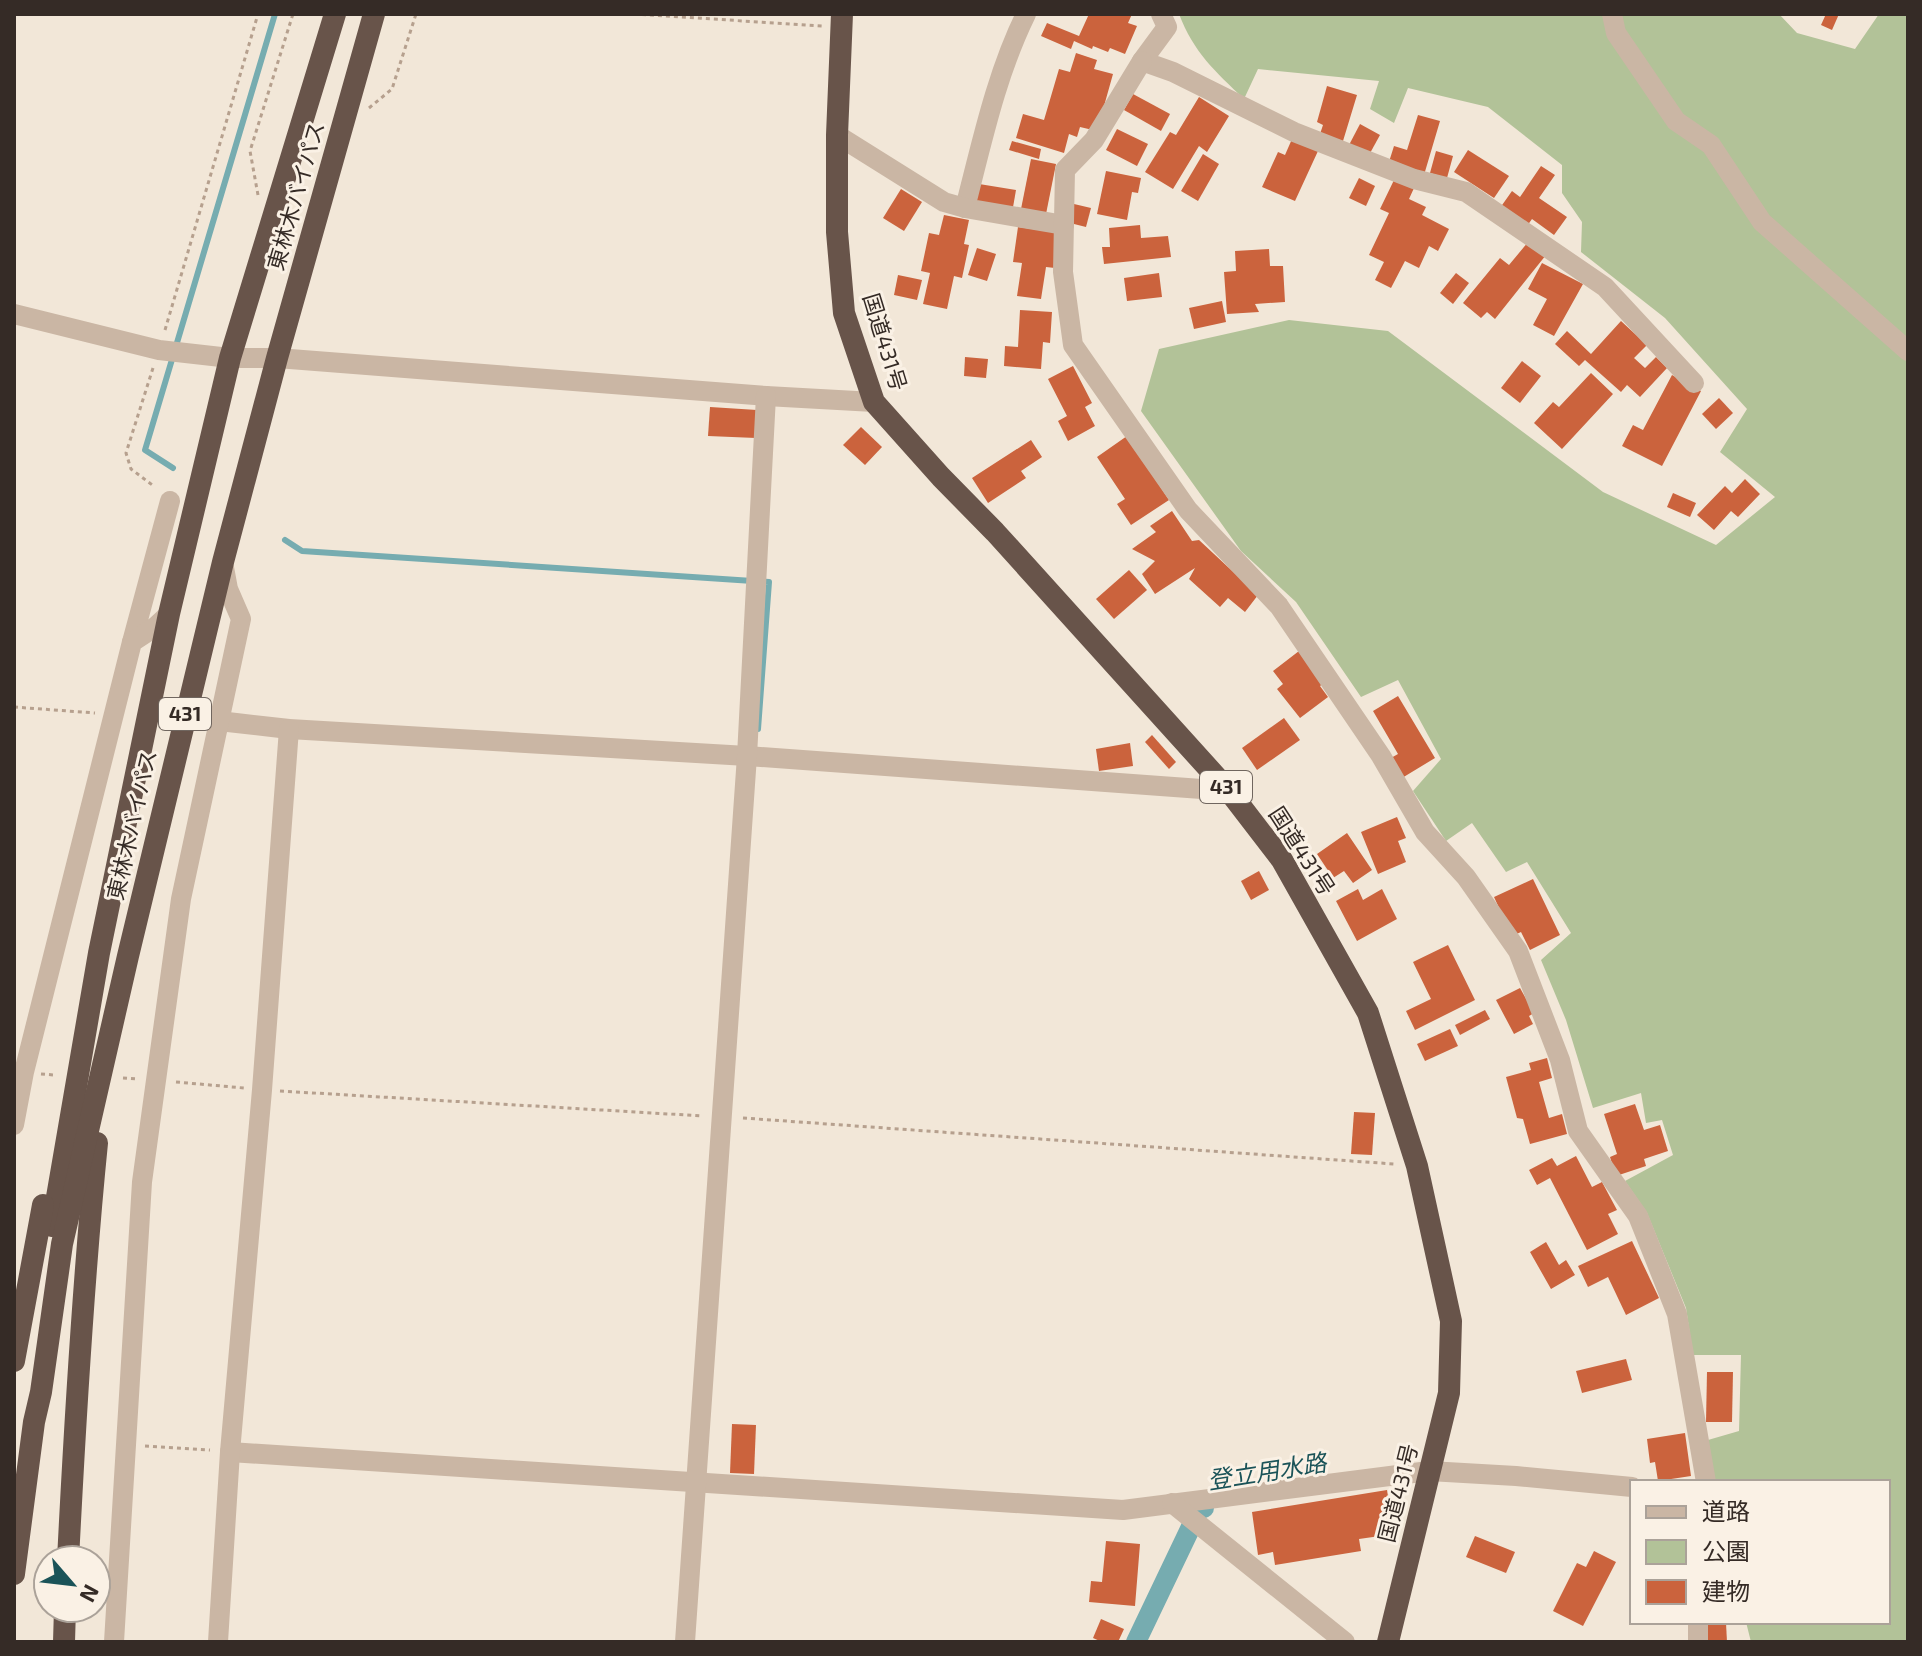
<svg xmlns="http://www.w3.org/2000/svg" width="1922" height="1656" font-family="'Exo 2','Noto Sans JP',sans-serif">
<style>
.green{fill:#b2c298}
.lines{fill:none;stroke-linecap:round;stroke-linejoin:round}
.stream{stroke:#76acb0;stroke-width:6}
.canal{stroke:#76acb0;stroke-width:20}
.building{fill:#cb633d}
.path{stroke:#b6a08e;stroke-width:3;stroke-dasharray:4 4;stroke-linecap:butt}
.minor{stroke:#cab6a4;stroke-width:20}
.trunk{stroke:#68544a;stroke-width:22}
.labels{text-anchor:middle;stroke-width:6;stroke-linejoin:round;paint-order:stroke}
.shield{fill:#faf1e5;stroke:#70665f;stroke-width:2}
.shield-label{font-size:20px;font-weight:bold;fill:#352b26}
.street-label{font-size:22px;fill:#352b26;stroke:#faf1e5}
.water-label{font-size:24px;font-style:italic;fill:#1a5358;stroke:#faf1e5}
</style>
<rect width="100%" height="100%" fill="#f2e7d8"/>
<path class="green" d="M1179,14H1779L1797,33L1855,49L1879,14H1908V1642H1751L1746,1622H1888V1482H1715L1708,1440L1739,1431L1741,1355H1693L1686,1308L1647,1213L1625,1181L1673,1155L1662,1120L1646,1123L1641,1093L1593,1108L1566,1020L1541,960L1571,933L1527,862L1506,872L1472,823L1446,841L1413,791L1441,759L1398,680L1361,697L1296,602L1241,551L1141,411L1159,349L1289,320L1388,331L1603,492L1716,545L1775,497L1720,452L1747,409L1665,318L1581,252L1582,222L1562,193V165L1488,107L1408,88L1394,123L1370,109L1379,81L1258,69L1244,99C1215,71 1194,53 1179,14Z"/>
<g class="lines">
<g class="stream">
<polyline points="173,468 145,450 275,14"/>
<polyline points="285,540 302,551 769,582 758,729"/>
</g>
<polyline class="canal" points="1136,1642 1200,1508 1204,1508"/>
</g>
<g class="building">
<polygon points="1089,14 1132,14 1128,23 1137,26 1125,54 1110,48 1108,52 1093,46 1092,49 1074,41 1071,49 1041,36 1047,23 1079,36"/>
<polygon points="1826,14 1839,14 1832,30 1821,25"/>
<polygon points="1076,53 1097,60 1094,69 1113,74 1097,131 1080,127 1077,137 1069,134 1064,153 1016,138 1023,114 1044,120 1059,69 1070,72"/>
<polygon points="1327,86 1357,95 1343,141 1320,134 1323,125 1317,122"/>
<polygon points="1133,94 1170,114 1161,131 1124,110"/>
<polygon points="1199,97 1229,116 1207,152 1199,146 1173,189 1145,172 1170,132 1176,135"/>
<polygon points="1418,115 1440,121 1424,175 1388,165 1394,146 1407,150"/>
<polygon points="1360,124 1380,135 1369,155 1349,145"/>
<polygon points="1117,129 1148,144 1137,166 1106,150"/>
<polygon points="1292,139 1318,151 1295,201 1262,187 1278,152 1285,155"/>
<polygon points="1012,141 1041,149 1039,159 1009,150"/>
<polygon points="1468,150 1509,176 1494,198 1454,172"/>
<polygon points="1436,151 1453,156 1447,178 1430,173"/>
<polygon points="1203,154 1219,164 1198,201 1181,191"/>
<polygon points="1031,159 1056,164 1045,219 1020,214"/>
<polygon points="1541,166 1555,175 1539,198 1567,217 1554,235 1532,219 1527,226 1500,208 1512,191 1520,197"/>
<polygon points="1106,171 1141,178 1138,193 1132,192 1127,220 1097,214"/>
<polygon points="1359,178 1375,186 1366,206 1349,198"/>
<polygon points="1395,178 1414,188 1409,199 1426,207 1422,215 1449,229 1438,251 1429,246 1419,268 1405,261 1391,288 1375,280 1384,262 1369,255 1389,213 1380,209"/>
<polygon points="973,183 1016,190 1012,213 970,206"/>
<polygon points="901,189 922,202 904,231 883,218"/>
<polygon points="1074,204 1091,208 1086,227 1070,223"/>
<polygon points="944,215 969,220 964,244 969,245 962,278 954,276 947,309 923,304 930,273 921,271 929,233 939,235"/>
<polygon points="1140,225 1141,238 1168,236 1171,257 1104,264 1102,247 1110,247 1109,228"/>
<polygon points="1018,227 1060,233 1055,268 1046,267 1041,299 1017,296 1022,263 1013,262"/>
<polygon points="1529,241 1546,255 1495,319 1487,312 1481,318 1463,303 1500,258 1509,265"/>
<polygon points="977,248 996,254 987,281 968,275"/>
<polygon points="1269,249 1270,266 1283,266 1285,302 1255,304 1259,312 1227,314 1224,272 1236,271 1235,251"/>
<polygon points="1542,263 1583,284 1554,336 1533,325 1547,299 1528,289"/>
<polygon points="1159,273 1162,297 1127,301 1124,278"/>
<polygon points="1456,273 1469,283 1453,304 1440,293"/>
<polygon points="898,275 922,280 917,300 894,295"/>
<polygon points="1222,301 1226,322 1194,329 1189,308"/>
<polygon points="1020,310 1052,312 1050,343 1043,342 1041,369 1004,366 1005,346 1018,347"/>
<polygon points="1621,321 1647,345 1634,358 1645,368 1656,357 1667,368 1640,397 1627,385 1621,392 1585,360 1579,366 1555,344 1567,331 1591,354"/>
<polygon points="965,357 988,359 986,378 964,376"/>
<polygon points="1522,361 1541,376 1520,403 1501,388"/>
<polygon points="1073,366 1092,403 1085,407 1095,426 1068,441 1058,421 1067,416 1048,379"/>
<polygon points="1591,373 1613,394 1562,449 1534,423 1553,402 1559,407"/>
<polygon points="1672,375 1701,391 1662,466 1622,446 1633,425 1643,430"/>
<polygon points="1719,398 1733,413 1716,429 1702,414"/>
<polygon points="710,407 757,410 756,438 708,436"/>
<polygon points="861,427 882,447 865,465 843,445"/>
<polygon points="1127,436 1169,500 1131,525 1117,504 1125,499 1097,457"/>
<polygon points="1031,440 1042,457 1021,471 1026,478 988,503 972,478"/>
<polygon points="1745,479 1760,494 1738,517 1731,511 1714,530 1697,515 1725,486 1732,493"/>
<polygon points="1673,493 1696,503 1690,517 1667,507"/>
<polygon points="1172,511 1192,541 1199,540 1258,595 1245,612 1228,598 1220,607 1189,579 1195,568 1155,594 1142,574 1155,561 1132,549 1156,532 1150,526"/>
<polygon points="1129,570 1147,590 1114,619 1096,599"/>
<polygon points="1299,651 1324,683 1320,686 1328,697 1300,718 1277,689 1283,684 1273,671"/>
<polygon points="1398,696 1435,758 1402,778 1391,758 1398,754 1373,711"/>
<polygon points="1284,718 1300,740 1257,770 1242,748"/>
<polygon points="1152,735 1176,762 1169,769 1145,742"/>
<polygon points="1130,743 1133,766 1099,771 1096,749"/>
<polygon points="1397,817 1406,838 1398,841 1406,862 1378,874 1361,832"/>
<polygon points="1347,833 1372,870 1353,883 1344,871 1333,878 1317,854"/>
<polygon points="1259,871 1269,890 1251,900 1241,881"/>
<polygon points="1533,879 1560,935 1530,950 1521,932 1512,936 1494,897"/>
<polygon points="1358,889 1363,900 1382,889 1397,919 1357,941 1336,901"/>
<polygon points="1448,945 1475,1000 1415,1030 1406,1011 1431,999 1413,962"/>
<polygon points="1520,988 1534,1013 1529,1016 1533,1024 1514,1034 1496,1000"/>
<polygon points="1485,1010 1490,1019 1460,1035 1455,1025"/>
<polygon points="1450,1029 1458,1046 1425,1061 1417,1044"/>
<polygon points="1547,1058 1552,1078 1539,1082 1549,1118 1562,1114 1567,1134 1530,1144 1523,1119 1517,1118 1506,1077 1531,1070 1529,1063"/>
<polygon points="1635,1104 1644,1130 1660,1125 1668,1151 1644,1159 1646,1166 1616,1176 1610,1157 1617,1154 1604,1114"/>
<polygon points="1354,1112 1375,1113 1372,1155 1351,1154"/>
<polygon points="1576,1156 1592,1187 1602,1182 1617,1210 1608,1214 1618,1234 1587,1250 1550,1178 1537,1185 1529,1170 1552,1158 1557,1166"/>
<polygon points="1632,1241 1659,1298 1626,1315 1608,1277 1588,1287 1578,1266"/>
<polygon points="1546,1242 1559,1265 1566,1260 1575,1275 1551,1289 1530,1252"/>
<polygon points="1626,1359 1632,1380 1582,1393 1576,1371"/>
<polygon points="1707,1372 1733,1372 1732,1422 1706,1422"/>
<polygon points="732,1424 756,1425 754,1474 730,1473"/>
<polygon points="1685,1433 1691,1476 1658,1481 1655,1462 1650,1463 1647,1439"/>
<polygon points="1387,1490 1394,1534 1359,1539 1361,1551 1275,1565 1273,1552 1258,1555 1252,1512"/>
<polygon points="1475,1536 1515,1552 1506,1573 1466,1557"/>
<polygon points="1106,1541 1140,1544 1135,1606 1089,1602 1091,1581 1102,1582"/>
<polygon points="1594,1551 1616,1562 1583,1626 1553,1611 1577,1563 1586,1567"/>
<polygon points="1101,1619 1124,1629 1118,1642 1102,1642 1093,1638"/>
<polygon points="1726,1623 1727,1642 1705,1642 1703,1625"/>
</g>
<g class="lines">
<g class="path">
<polyline points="634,14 822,26"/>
<polyline points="369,108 392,89 416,14"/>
<polyline points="258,195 250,151 293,14"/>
<polyline points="165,330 258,14"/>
<polyline points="153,368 126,453 131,469 155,487"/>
<polyline points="14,707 95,713"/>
<polyline points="41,1074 54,1075"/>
<polyline points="123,1078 137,1079"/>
<polyline points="176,1082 244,1088"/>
<polyline points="280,1091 703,1116"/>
<polyline points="743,1118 1394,1164"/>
<polyline points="145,1446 210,1450"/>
</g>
<g class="minor">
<path d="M1026,14C996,75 982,142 965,208L1064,225"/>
<polyline points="1161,14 1167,27 1142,61 1173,72 1294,132 1414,179 1466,192 1605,287 1694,383"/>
<polyline points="1612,14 1616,33 1676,121 1711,145 1762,222 1908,351"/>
<polyline points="1142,61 1094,140 1065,170 1063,272 1073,345 1188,510 1279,606 1381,756 1425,832 1466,877 1518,951 1560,1060 1578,1131 1638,1216 1677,1314 1706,1482"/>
<polyline points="837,135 944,202 965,208"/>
<polyline points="14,314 159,350 230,358 277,358 766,396 874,402"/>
<polyline points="132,642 170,501"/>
<polyline points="219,721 289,729 747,756 1229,791"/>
<polyline points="14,1125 24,1072 132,642 155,627 169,614"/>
<polyline points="230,1452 1123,1510 1429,1471 1516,1476 1632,1487"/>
<polyline points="1172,1503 1345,1642"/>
<polyline points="114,1642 142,1182 181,899 241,619 228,589 223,562"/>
<polyline points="218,1642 230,1452 262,1090 289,729"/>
<polyline points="685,1642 747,756 766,396"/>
<polyline points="1698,1642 1698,1622"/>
</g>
<g class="trunk">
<polyline points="842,14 837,135 837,232 844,313 874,402 941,477 995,532 1229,791 1282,860 1368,1013 1417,1166 1451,1321 1449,1393 1388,1642"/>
<polyline points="52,1226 99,953 169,614 230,358 335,14"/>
<polyline points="14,1361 43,1205"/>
<path d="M68,1560C75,1421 83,1282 97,1143"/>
<polyline points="14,1574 34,1422 41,1392 62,1244 128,956 223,562 277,358 374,14"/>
<polyline points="64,1642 65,1608"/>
</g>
</g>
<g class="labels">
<g class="shield">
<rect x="159" y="698" width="52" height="32" rx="6"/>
<rect x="1200" y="771" width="52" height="32" rx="6"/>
</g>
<g class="shield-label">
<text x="185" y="721">431</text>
<text x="1226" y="794">431</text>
</g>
<g class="street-label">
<text transform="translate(296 196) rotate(-74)" y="8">東林木バイパス</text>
<text transform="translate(885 342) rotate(73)" y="8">国道431号</text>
<text transform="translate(132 825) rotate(-77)" y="8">東林木バイパス</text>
<text transform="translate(1302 851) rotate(57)" y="8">国道431号</text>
<text transform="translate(1398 1493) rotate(-76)" y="8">国道431号</text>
</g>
<g class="water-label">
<text transform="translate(1267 1472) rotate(-9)" y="8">登立用水路</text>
</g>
</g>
<rect width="1922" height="1656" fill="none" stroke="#352b26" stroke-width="32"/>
<rect x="1630" y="1480" width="260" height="144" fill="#faf1e5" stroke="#aba299" stroke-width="2"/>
<rect x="1646" y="1506" width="40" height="12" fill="#cab6a4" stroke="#aba299" stroke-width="2"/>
<text x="1702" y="1520" font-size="24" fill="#352b26">道路</text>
<rect x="1646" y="1540" width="40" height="24" fill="#b2c298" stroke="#aba299" stroke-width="2"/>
<text x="1702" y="1560" font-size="24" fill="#352b26">公園</text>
<rect x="1646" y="1580" width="40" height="24" fill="#cb633d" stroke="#aba299" stroke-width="2"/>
<text x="1702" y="1600" font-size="24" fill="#352b26">建物</text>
<g transform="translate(72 1584) rotate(118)"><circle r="38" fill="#faf1e5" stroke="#aba299" stroke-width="2"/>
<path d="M0-6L14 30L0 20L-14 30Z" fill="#1a5358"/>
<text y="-12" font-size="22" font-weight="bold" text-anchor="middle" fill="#352b26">N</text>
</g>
</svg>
